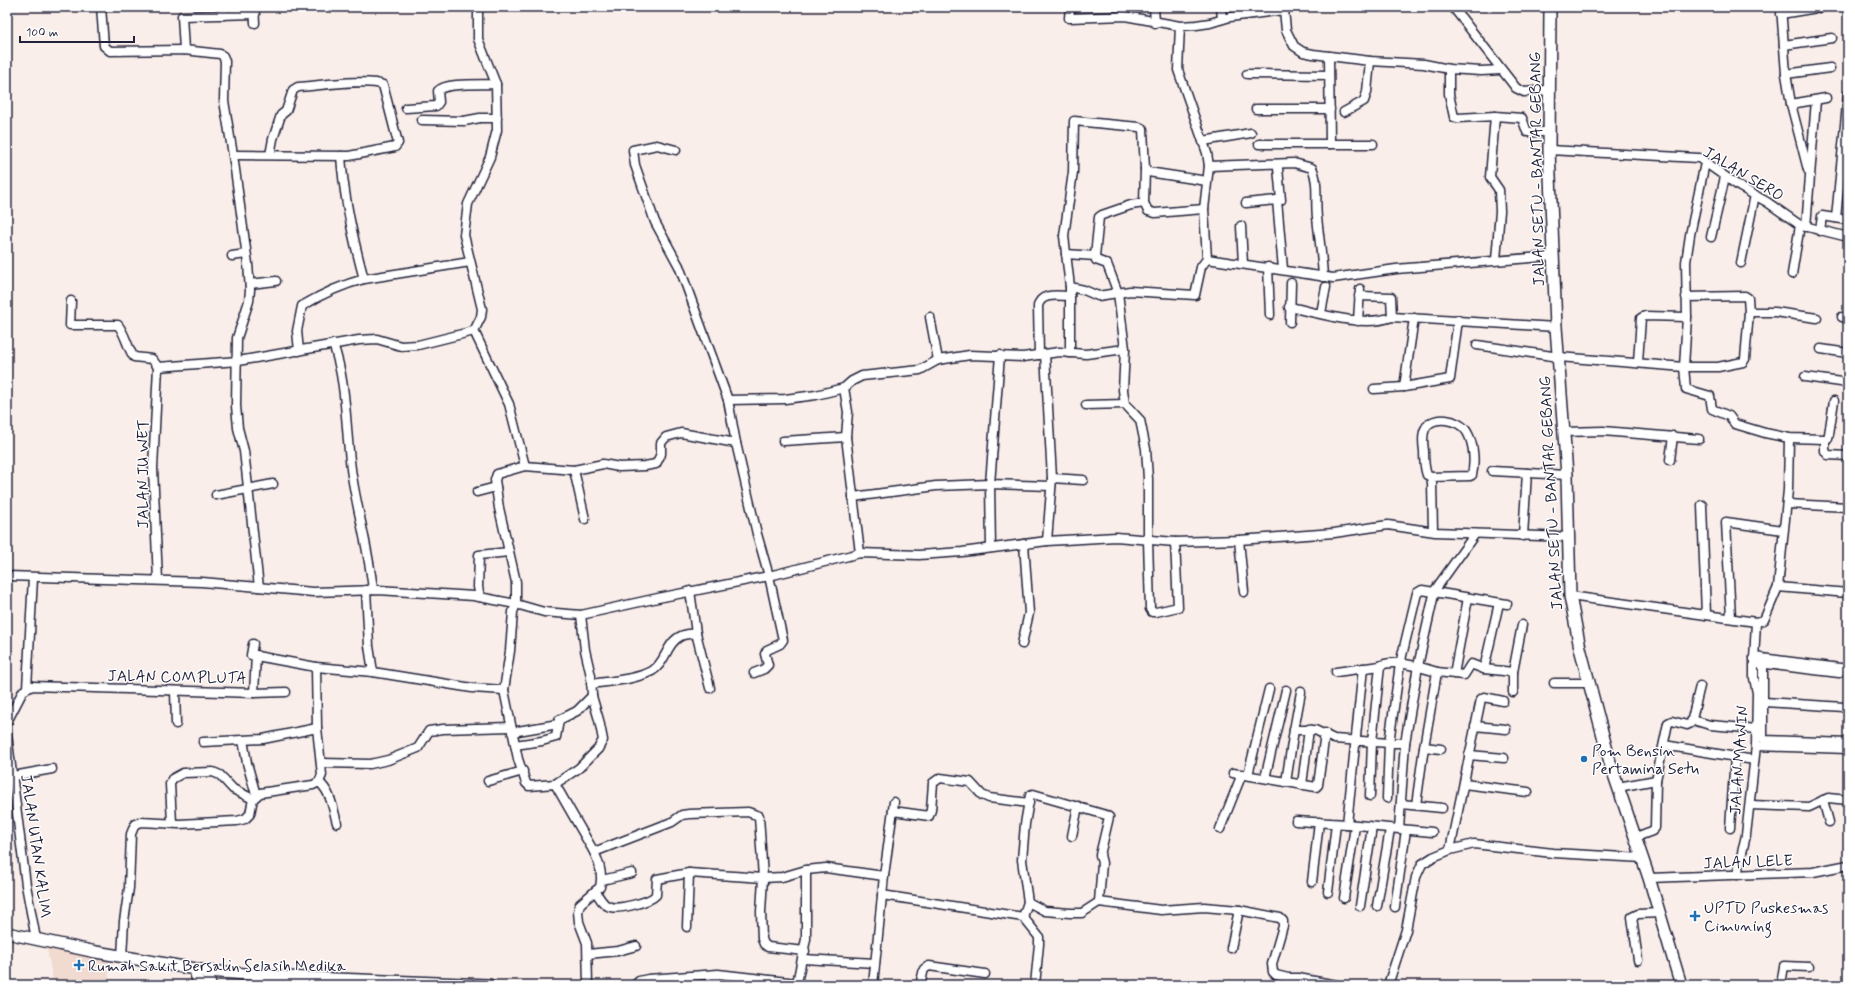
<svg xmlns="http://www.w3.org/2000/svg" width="1855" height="992" font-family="Mynerve,sans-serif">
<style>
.built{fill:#f1dacf}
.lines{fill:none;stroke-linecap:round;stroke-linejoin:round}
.street-casing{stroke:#22223b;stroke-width:11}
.secondary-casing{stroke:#22223b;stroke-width:14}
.street{stroke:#fff;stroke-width:8}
.secondary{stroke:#fff;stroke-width:11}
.poi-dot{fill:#1f6fb2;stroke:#fff;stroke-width:1.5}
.labels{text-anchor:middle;stroke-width:3;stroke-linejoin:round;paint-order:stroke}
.street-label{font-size:16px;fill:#22223b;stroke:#fff}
.poi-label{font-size:16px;fill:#22223b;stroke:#fff;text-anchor:start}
</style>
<rect width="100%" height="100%" fill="#f9eee9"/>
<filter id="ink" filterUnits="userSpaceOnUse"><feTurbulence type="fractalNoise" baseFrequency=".025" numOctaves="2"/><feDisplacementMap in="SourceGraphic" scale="8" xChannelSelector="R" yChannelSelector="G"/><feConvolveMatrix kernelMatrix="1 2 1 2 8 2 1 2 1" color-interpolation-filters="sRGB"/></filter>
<g filter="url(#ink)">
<polygon class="built" points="46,944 108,957 109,983 53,980"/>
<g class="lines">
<defs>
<g id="street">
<polyline points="101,7 104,46 110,51 184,50 220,54 223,56 225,61 224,101 233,155 248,264 250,290 249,301 237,338 236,406 238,428 244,451 259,587"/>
<polyline points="223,7 223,15"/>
<polyline points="254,7 255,23"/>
<polyline points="478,7 478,39 496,84 497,130 490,157 468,204 464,235 482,309 481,317 474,331 509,404 525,466"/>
<polyline points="1070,7 1069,18 1125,16 1180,26 1196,25 1210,23 1230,17 1284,10 1286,30 1294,46 1303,52 1313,54 1370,61 1424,64 1449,69 1481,71 1501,70"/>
<polyline points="1154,7 1155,23"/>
<polyline points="1221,7 1222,19"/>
<polyline points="1453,7 1516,88 1524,92 1549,90"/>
<polyline points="1781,7 1786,74 1791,104"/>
<polyline points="1781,14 1823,7"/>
<polyline points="1784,45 1832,38"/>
<polyline points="184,50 182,16 255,14"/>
<polyline points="1329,56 1330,144"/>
<polyline points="1449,69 1449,94 1454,117 1458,118 1495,116 1522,118 1527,132 1548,132"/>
<polyline points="1247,74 1329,75"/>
<polyline points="1786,74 1830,68"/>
<path d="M406,108L436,106L439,102L438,91C446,82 483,85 496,84"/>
<polyline points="1256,109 1330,109"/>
<polyline points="1344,112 1364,101 1367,92 1370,61"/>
<polyline points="1495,116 1490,177 1499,190 1500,211 1496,260"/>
<polyline points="422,120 464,121 480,118 497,118"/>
<polyline points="1203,141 1251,133"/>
<polyline points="1259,144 1373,144"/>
<polyline points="676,150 657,145 633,150 635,165 655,222 679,266 728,400 736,443 757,534 769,576 783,640 780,644 767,650 765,654 768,665 764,669 754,673"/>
<polyline points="1549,150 1699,158 1740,187 1767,202 1800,225 1848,237"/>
<path d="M233,155L349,156L395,147L398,143L383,85C369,78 317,86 298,87L293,90L286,111L281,115L273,139L270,155"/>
<path d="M341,156C344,198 353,239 364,279L470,262"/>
<path d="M1209,166L1294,163L1312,168C1319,182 1315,201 1317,217C1319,237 1322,256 1323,277"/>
<polyline points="1278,168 1281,200 1277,200 1283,269"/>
<polyline points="1145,169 1144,203 1148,211 1155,213 1204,209"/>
<polyline points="1808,170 1791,104 1826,98"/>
<polyline points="1246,203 1277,200"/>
<polyline points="1836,218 1848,94"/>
<polyline points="1241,226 1243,264"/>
<polyline points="1806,227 1816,100"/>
<polyline points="1820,231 1822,216 1848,220"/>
<polyline points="1711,237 1725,177"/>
<polyline points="1066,254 1095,256 1096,260 1107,264 1118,293 1125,349 1123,390 1125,404 1140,420 1146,449 1148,479 1148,540 1150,609 1152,612 1156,612 1178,607 1175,542"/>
<polyline points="232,256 246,254"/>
<polyline points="1095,256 1099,217 1102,215 1131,205 1144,203"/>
<polyline points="1207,259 1333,278 1396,269 1554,256"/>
<polyline points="1741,263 1755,195"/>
<polyline points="1268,267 1270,315"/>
<polyline points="1792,274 1800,225"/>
<polyline points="250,284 276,281"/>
<polyline points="1070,287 1084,290 1098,296 1130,291 1195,295 1201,267 1207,259 1204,209 1209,166 1207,153 1178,70 1180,26"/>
<polyline points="1359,296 1391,297 1392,317"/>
<polyline points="1686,297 1745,296 1748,298 1749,312 1745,359 1743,362 1718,367 1684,367 1687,317 1686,262 1690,235 1705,163"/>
<path d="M71,301L70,325H118C125,333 129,352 134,357L152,359L158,367L153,468L158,580"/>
<path d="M1289,307C1320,313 1362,328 1392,317L1556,327"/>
<polyline points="1749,312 1775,312 1817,318"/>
<polyline points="1321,313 1326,287"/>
<polyline points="930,317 938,360"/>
<polyline points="1842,317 1848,318"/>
<polyline points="1358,321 1360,289"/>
<polyline points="1290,322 1291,283"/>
<path d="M333,344C348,386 345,432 352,476C358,514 369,551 373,590"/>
<polyline points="1477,345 1559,357 1684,367 1686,389 1710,396 1712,409 1729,416 1735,424 1765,433 1789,438 1825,439 1825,451 1828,455 1848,456"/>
<polyline points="1821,349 1848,353"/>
<path d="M299,351L297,331L302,306C322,294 341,285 364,279"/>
<polyline points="1070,353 1070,287 1064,236 1073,172 1074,121 1139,127 1143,129 1145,169 1148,172 1207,181"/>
<polyline points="1045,354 1052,478 1047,541"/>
<path d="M1039,355L1038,306C1041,292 1058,296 1070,296"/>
<polyline points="1638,362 1641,318 1645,316 1687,317"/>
<polyline points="158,367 238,361 359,340 377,339 401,346 418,345 474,331"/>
<polyline points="1805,377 1848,383"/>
<polyline points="1404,387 1414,318"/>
<polyline points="844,388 848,412 846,437 860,553"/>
<polyline points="1374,389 1404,387 1450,379 1458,320"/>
<polyline points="728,400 785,399 816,395 844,388 852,381 862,376 920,370 938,360 970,355 1023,357 1059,352 1086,354 1125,349"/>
<polyline points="1086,405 1125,404"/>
<polyline points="1564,432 1603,431 1699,439"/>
<polyline points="1825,439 1828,438 1829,434 1834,401"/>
<polyline points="783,441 846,437"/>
<polyline points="1670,460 1673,436"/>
<polyline points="574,470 585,519"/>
<polyline points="1492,471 1567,475"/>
<path d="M1431,477L1470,476L1472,475C1475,462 1474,444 1467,432C1460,419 1432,414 1425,429C1422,435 1423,444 1424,451C1424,459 1424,467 1427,475L1431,477L1432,483L1433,531"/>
<polyline points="1052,478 1083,480"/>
<polyline points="477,492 496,487"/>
<polyline points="216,495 273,484"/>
<polyline points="853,497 936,486 990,484 1051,486"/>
<polyline points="1787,504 1848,507"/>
<polyline points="1702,505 1706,615"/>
<polyline points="1523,536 1527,473"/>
<polyline points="1239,540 1244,592"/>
<polyline points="991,548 990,484 1000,355"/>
<polyline points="7,576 202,582 313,592 378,590 474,596 516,604 544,612 581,615 658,598 769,576 860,553 919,555 962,552 1047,541 1116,537 1175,542 1239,540 1334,533 1388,525 1435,532 1568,537"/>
<polyline points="1778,587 1848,593"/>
<polyline points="690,591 696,633 710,688"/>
<polyline points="1570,596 1756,622 1764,620 1778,587 1788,490 1789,438"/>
<polyline points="480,597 478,587 479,555 509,552"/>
<polyline points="1731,618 1726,522 1783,530"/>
<polyline points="253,644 251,655 316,667 373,672 369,646 366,590"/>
<polyline points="1022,644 1029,613 1024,544"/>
<polyline points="1754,657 1848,669"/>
<polyline points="1758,663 1839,673"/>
<polyline points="1763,665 1763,738 1764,740 1848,743"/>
<polyline points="1484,669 1499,603"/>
<polyline points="373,672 472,688 504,690"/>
<path d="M1336,672L1380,666C1392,658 1424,668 1437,672L1424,747L1441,749"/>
<polyline points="1437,672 1464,675 1471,664 1484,669 1513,672"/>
<polyline points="1454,674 1468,598"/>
<polyline points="1554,683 1589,683"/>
<path d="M591,684C611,681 634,680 652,671C666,663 666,643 681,636C685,634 691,634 696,633"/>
<polyline points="27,688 33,578"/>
<polyline points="175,691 176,724"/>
<polyline points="1513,692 1513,672 1522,625"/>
<polyline points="254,693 286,692"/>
<polyline points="1764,702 1844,707"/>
<polyline points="1693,720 1710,725 1757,729"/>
<polyline points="7,722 23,691 32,686 254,693 256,655"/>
<polyline points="1475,726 1506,729"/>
<polyline points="1294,730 1301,692"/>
<polyline points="512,732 558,724"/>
<polyline points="7,734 26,885 36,939"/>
<polyline points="243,740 247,763 256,795"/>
<polyline points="203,742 263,739 317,728"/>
<polyline points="515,745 542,741 556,737 559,720 577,711 592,696"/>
<polyline points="1664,745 1754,760"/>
<polyline points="1756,746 1848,749"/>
<polyline points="1469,755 1504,758"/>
<polyline points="321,763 370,764 388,760 418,748 429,731 443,729 511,727"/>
<polyline points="1233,773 1316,787 1318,785 1325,733"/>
<polyline points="1248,775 1269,689"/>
<polyline points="13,776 52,769"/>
<polyline points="1265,778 1286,690"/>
<polyline points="488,781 523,771"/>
<path d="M319,782C331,792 333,809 337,823"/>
<polyline points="1286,782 1294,730 1315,730 1334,739 1389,743 1405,743"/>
<polyline points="555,784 579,768 598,749 603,740 599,720 592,696 591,676 585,650 581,615"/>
<polyline points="1464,784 1528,792"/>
<polyline points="1302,785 1309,729"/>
<polyline points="1618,787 1656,780 1668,723 1672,721 1687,725 1691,723 1700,686"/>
<polyline points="1370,796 1372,742 1380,666"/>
<polyline points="1387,798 1389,743 1400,664 1417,593 1422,590 1507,604"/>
<polyline points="1823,800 1829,822"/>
<polyline points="1401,804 1442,808"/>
<polyline points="1416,805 1424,747"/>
<polyline points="1750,805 1809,807 1828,798 1848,800"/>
<polyline points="893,811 929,816 931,810 933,783 940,778 970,782 982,795 989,798 1029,803"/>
<polyline points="1296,821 1347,824 1399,829 1405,743 1418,666 1435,590 1475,534"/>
<polyline points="172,823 170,784 172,779 183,773 213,772 220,775 233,789 253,799"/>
<polyline points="1347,824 1363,668"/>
<polyline points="1730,828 1735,757"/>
<polyline points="1220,829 1242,774"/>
<polyline points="1400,829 1432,832"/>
<polyline points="1072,836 1078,806"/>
<polyline points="1636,837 1652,831 1655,828 1656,780"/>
<polyline points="1450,850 1481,699 1484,697 1503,701"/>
<polyline points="594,852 672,822 682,815 689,814 748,812 759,816 763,878 761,912 762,939 764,944 768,947 805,951"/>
<polyline points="1737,875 1746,835 1756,746 1757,693 1754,678 1754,660 1756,622"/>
<polyline points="884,876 894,802"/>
<polyline points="1649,878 1813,872 1848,865"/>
<polyline points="602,880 632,873"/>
<polyline points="1312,882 1319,822"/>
<path d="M595,891C599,896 602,904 608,906C616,911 650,902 656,895L657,879L689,873L763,878L782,877L806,870L826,868L884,876L873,985"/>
<polyline points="1328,892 1336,824"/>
<polyline points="882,895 1023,917 1039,937 1039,944 1035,985"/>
<polyline points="1344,898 1355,826"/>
<polyline points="1028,902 1045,911 1070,913 1082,913 1099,902 1161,910 1204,907 1239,910 1280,918 1283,921 1283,926 1272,964 1273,972 1276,975 1288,978 1298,978 1337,985"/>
<polyline points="1360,906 1372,827"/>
<polyline points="1377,906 1390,829"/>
<polyline points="1395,907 1406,830"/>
<polyline points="1023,917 1028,902 1022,860 1025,824 1030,795 1033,794 1106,815 1109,817 1100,855 1102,863 1099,902"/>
<polyline points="687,927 689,873"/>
<polyline points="1231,948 1239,910"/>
<polyline points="588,954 618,951 636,946"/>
<polyline points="122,957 124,921 129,888 131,834 135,824 141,822 179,824 237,821 245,819 250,814 253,799 260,793 313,785 319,782 322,775 317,728 316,667"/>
<polyline points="803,959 875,963"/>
<polyline points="1638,960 1632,917 1638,914 1660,913"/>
<path d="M588,985L587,943L579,922L578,912L580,904L600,887C603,875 599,862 594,852L555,784L529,786L526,783L518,759L504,690L510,651L513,612L516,604V582L499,508L495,480L497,474L525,466L574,470L603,464L619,467L645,466L656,464L661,454V443L666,437L681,433L736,443"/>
<polyline points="635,985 639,981 648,979 718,974 797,983 806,939 806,870"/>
<polyline points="920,985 924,969 929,966 985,974"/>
<polyline points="1388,985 1406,930 1416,877 1422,864 1433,857 1450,850 1474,844 1553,853 1643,858"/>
<polyline points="1781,985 1784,966 1809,967"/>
</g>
<g id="secondary">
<polyline points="1550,7 1549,150 1556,327 1567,475 1570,596 1580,648 1611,766 1649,878 1681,985"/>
<polyline points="7,933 96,952 207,971 284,977 489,985"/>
<polyline points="195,970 199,985"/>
<polyline points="207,971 210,985"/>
</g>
</defs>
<use href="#street" class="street-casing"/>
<use href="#secondary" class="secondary-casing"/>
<use href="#street" class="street"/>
<use href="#secondary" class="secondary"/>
</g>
</g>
<g class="poi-dot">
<circle cx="1584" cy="759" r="4"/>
<path d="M1693 910h4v4h4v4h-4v4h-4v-4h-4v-4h4z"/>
<path d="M77 959h4v4h4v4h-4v4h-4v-4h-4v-4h4z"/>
</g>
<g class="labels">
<g class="street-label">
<text transform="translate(1536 169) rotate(-91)" y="6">JALAN SETU - BANTAR GEBANG</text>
<text transform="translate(1744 173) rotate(31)" y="6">JALAN SERO</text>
<text transform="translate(142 474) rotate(-90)" y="6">JALAN JU WET</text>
<text transform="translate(1550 493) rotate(-93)" y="6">JALAN SETU - BANTAR GEBANG</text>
<text transform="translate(177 676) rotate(1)" y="6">JALAN COMPLUTA</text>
<text transform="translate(1738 760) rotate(-86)" y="6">JALAN MAWIN</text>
<text transform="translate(37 846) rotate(82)" y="6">JALAN UTAN KALIM</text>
<text transform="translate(1748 861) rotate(-2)" y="6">JALAN LELE</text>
</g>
<g class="poi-label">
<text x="1592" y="756">Pom Bensin<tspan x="1592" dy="18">Pertamina Setu</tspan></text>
<text x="1704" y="913">UPTD Puskesmas<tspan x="1704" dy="18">Cimuning</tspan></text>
<text x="88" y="971">Rumah Sakit Bersalin Selasih Medika</text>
</g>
</g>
<rect width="1855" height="992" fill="none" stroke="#fff" stroke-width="24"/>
<rect x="12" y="12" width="1831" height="968" fill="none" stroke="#22223b" stroke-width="1.5" filter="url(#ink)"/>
<path d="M20 36v6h114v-6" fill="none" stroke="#22223b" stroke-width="2"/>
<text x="26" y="36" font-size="12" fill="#22223b" stroke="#ffffff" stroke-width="3" paint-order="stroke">100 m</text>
</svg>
